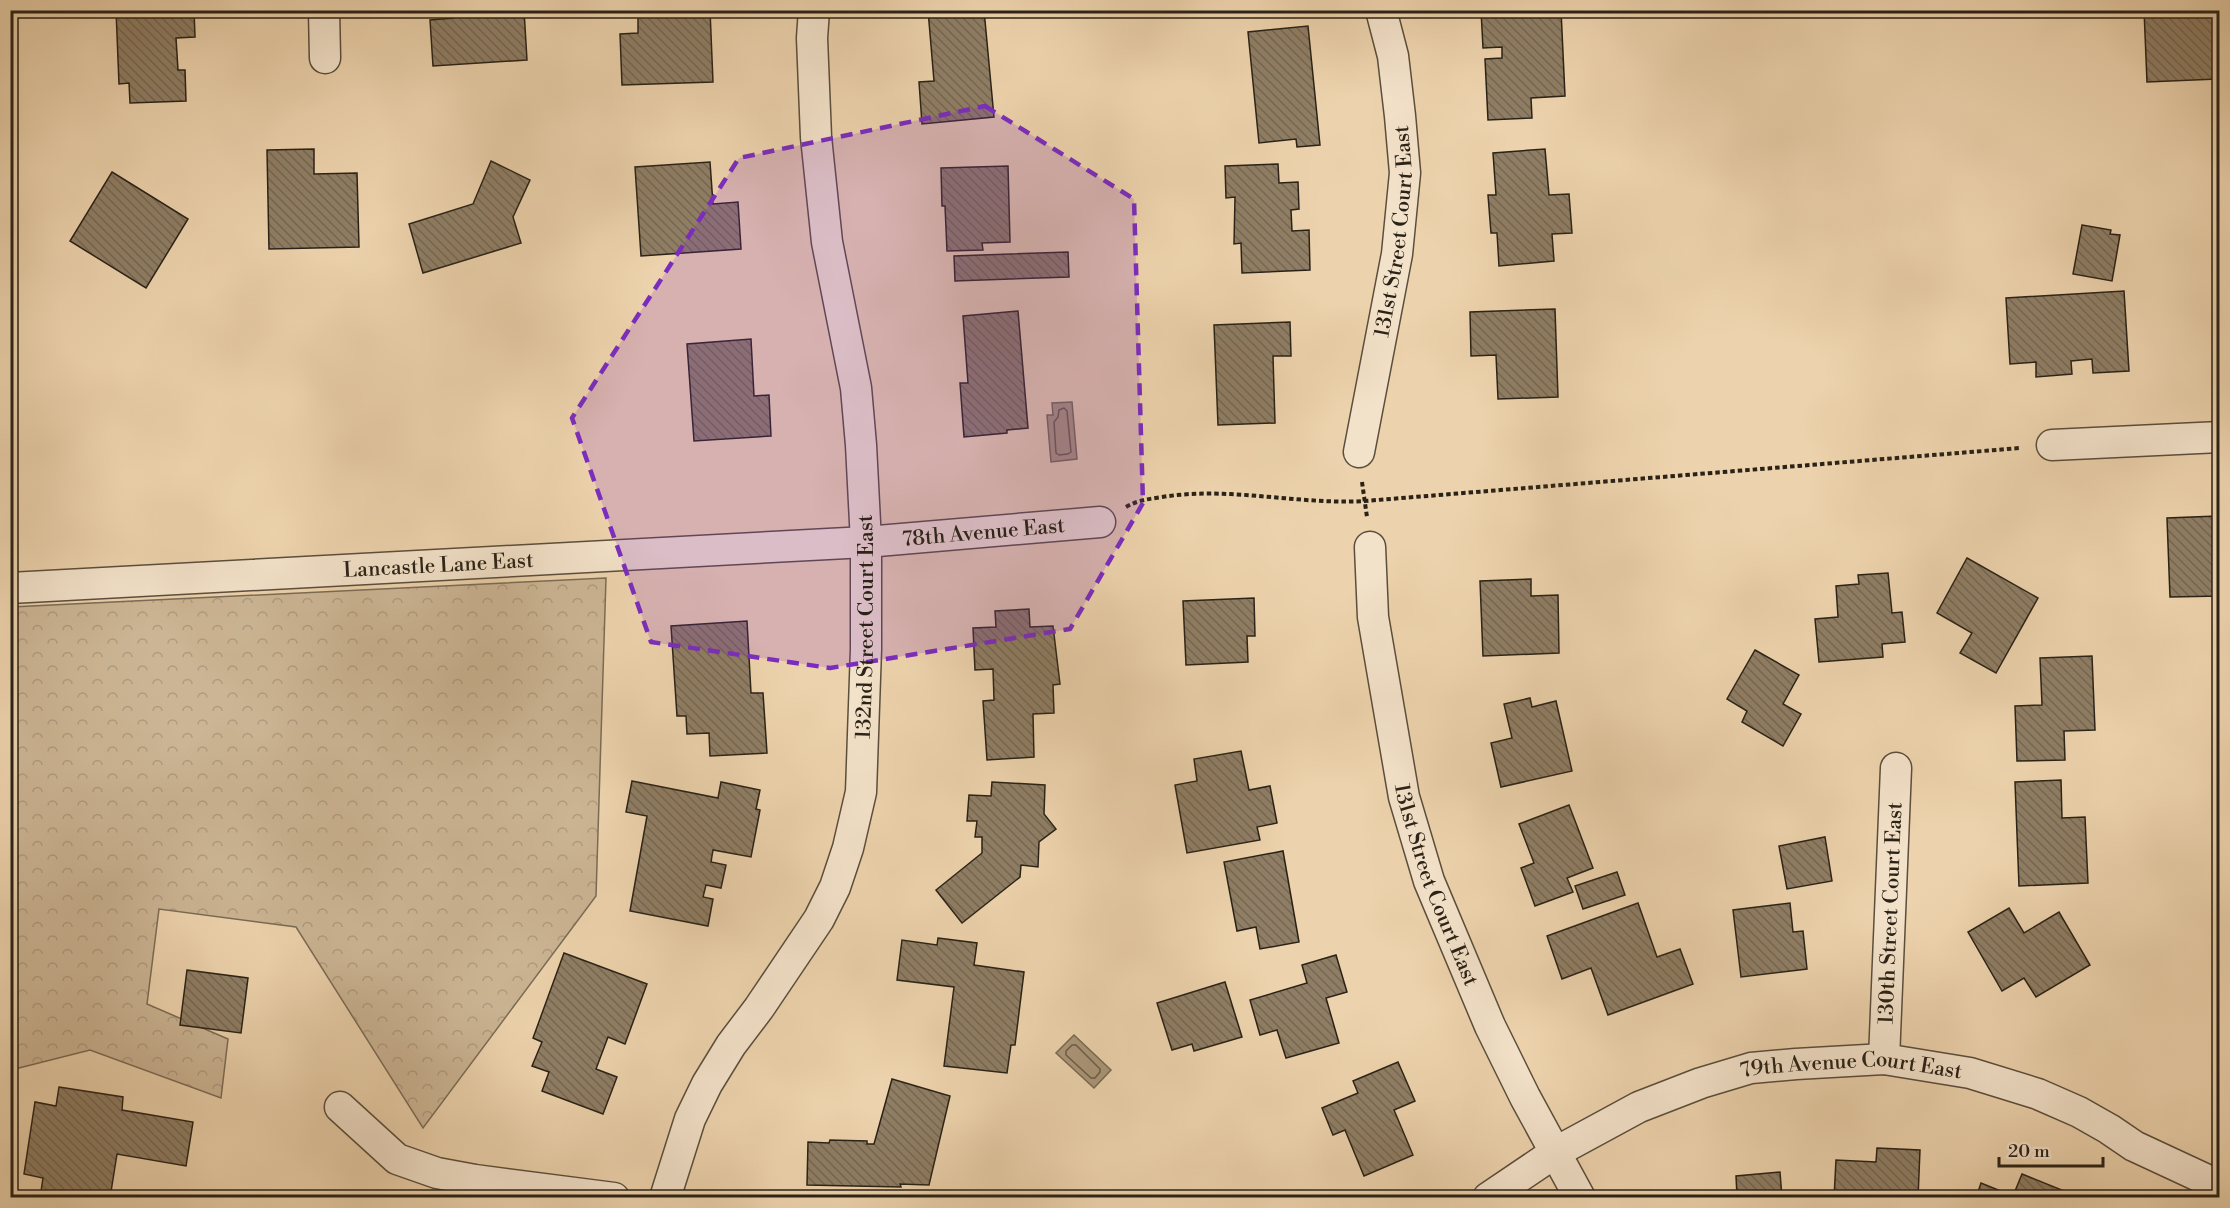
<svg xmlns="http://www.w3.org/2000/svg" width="2230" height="1208" font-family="'Libre Bodoni',serif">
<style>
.forest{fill:url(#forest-crowns);stroke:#7b6c56;stroke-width:1.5}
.water{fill:#ab977a;stroke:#776852;stroke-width:1.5}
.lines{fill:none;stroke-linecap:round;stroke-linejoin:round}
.shore{stroke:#6a5c48;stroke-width:1.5}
.building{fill:url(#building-back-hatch);stroke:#2a2217;stroke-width:1.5}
.street-casing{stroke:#5b4e3c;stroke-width:33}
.path{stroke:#2a2217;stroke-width:4;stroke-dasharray:4.5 3;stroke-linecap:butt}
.street{stroke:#f3e2ca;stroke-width:30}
.marked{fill:#7b2cbf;fill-opacity:0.2;stroke:#7b2cbf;stroke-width:4.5;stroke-dasharray:12 8;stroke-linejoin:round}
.labels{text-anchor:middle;stroke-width:6;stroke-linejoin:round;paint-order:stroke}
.street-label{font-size:21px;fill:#2a2217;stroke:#f3e2ca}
</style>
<defs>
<pattern id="forest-crowns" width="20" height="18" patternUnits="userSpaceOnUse" patternTransform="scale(1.5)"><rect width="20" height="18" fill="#ccb594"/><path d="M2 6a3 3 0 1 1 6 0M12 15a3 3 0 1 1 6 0" fill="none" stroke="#af9b7f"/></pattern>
<pattern id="building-back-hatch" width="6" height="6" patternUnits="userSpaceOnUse" patternTransform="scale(1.5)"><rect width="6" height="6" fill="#8f7e65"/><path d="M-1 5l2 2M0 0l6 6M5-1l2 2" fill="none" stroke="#756752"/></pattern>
</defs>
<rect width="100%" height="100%" fill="#edd3ad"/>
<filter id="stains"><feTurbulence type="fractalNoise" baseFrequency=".00333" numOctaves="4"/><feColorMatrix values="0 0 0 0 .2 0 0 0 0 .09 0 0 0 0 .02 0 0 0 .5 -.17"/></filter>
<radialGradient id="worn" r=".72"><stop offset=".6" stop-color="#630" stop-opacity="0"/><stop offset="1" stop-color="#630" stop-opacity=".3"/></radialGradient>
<polygon class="forest" points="606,578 596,896 423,1128 296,927 159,909 147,1004 228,1039 221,1098 90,1050 11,1070 11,607"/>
<g class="water">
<polygon points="1072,402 1077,459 1051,462 1047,415 1053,415 1052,403"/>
<polygon points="1074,1035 1111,1070 1094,1088 1056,1053"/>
</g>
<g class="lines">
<g class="shore">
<polygon points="1064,408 1067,411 1071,452 1068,454 1059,455 1056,453 1054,422 1058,417 1059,410"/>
<polygon points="1072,1045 1076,1045 1100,1069 1100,1072 1095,1078 1091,1078 1066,1055 1066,1051"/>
</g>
</g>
<g class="building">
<polygon points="116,10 194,10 195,37 176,38 178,70 185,70 186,101 130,103 129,83 119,84"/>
<polygon points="453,10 524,10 527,60 433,66 430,20 454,18"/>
<polygon points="638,10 710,10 713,82 622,85 620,34 638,33"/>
<polygon points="928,10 984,10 994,117 922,124 919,82 934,81"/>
<polygon points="1481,10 1561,10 1565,96 1531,98 1532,118 1488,120 1485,59 1502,58 1502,47 1483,48"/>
<polygon points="2144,10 2215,10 2217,79 2147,82"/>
<polygon points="1308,26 1320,145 1297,147 1296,139 1259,143 1248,32"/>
<polygon points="314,149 314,174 357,173 359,247 269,249 267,150"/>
<polygon points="1545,149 1549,195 1569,194 1572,233 1552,234 1554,261 1499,266 1497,233 1491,233 1488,195 1496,195 1493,153"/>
<polygon points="491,161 530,180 513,217 521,243 423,273 409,224 473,204"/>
<polygon points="710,162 713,204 738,202 741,249 641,256 635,167"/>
<polygon points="1278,164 1279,183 1298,182 1299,209 1291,210 1292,231 1309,230 1310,270 1242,273 1241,243 1234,244 1235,197 1226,198 1225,166"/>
<polygon points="1008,166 1010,242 982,243 983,250 947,251 945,206 942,206 941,168"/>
<polygon points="112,172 188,219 146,288 70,241"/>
<polygon points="2082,225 2111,230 2110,234 2120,235 2112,281 2073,274"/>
<polygon points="1068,252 1069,277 955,281 954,256"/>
<polygon points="2124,291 2129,371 2093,373 2092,359 2071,361 2072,374 2036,377 2036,362 2010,364 2006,298"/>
<polygon points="1555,309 1558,397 1498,399 1496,355 1471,356 1470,312"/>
<polygon points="1018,311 1028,428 1007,430 1007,433 964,437 960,383 968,383 963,316"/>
<polygon points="1290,322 1291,356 1273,356 1275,423 1218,425 1214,325"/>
<polygon points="751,339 754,396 769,395 771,436 694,441 687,344"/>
<polygon points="2216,480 2220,480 2220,596 2170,597 2167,518 2217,516"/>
<polygon points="1967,558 2038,598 1996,673 1960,653 1972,633 1937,613"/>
<polygon points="1888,573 1892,613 1902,612 1905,642 1882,644 1883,657 1819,662 1815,619 1838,617 1836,586 1859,584 1858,575"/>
<polygon points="1531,579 1531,596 1558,595 1559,653 1483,656 1480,581"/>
<polygon points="1254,598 1255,636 1247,636 1248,662 1186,665 1183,601"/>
<polygon points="1029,609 1030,627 1053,626 1060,684 1053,685 1054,713 1033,714 1034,757 987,760 983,701 994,700 993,669 975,670 973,628 996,627 995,611"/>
<polygon points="747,621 751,693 763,693 767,753 710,756 709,733 687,734 686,716 677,716 671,626"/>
<polygon points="1755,650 1799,675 1783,704 1801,714 1783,746 1742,722 1747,711 1727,699"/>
<polygon points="2092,656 2095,730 2064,731 2065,760 2017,761 2015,706 2042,705 2040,658"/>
<polygon points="1530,698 1532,707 1556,701 1572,771 1501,787 1491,743 1512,738 1504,704"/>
<polygon points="1241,751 1249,790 1270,786 1277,823 1257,827 1260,840 1187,853 1175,785 1197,781 1194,759"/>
<polygon points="2061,780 2062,818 2085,817 2088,883 2019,886 2015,782"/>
<polygon points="632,781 718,798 721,782 760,790 756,809 760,810 751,857 713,850 711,862 726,865 721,888 706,885 703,897 713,899 708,926 630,911 647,816 626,812"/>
<polygon points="992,782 1045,785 1044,814 1056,829 1039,842 1038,867 1021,865 1020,877 962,923 936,890 982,853 982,837 975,837 977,821 967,821 969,795 991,796"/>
<polygon points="1569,805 1593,868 1567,878 1573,892 1535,906 1521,868 1534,863 1519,824"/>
<polygon points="1825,837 1832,881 1787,889 1779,846"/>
<polygon points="1283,851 1299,942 1260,949 1256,927 1237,931 1224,862"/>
<polygon points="1617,872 1625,895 1583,909 1575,886"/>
<polygon points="1638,903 1657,957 1680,949 1693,984 1608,1015 1591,968 1562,979 1547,936"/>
<polygon points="1790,903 1793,932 1803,931 1807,969 1741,977 1733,910"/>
<polygon points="2009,908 2024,933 2059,912 2090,965 2036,997 2024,978 2002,991 1968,932"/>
<polygon points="938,938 977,943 974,965 1024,972 1015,1045 1011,1045 1007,1073 944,1066 954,987 897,980 902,940 937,945"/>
<polygon points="564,953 647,984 625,1044 608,1037 596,1069 617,1077 603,1114 542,1091 549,1072 532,1066 542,1042 533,1038"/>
<polygon points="1336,955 1347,992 1326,998 1339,1043 1286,1058 1277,1030 1260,1035 1250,1000 1307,983 1302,965"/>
<polygon points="187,970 248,978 241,1033 180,1025"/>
<polygon points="1225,982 1242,1037 1194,1051 1192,1044 1172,1050 1157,1003"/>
<polygon points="1398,1062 1415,1101 1394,1110 1413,1155 1364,1176 1345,1130 1333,1135 1322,1108 1358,1093 1353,1081"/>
<polygon points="892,1079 950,1096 929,1185 900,1184 901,1187 807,1185 808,1142 829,1143 830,1140 867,1141 867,1144 874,1144"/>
<polygon points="59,1087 123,1097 122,1110 193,1122 186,1166 117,1154 110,1198 40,1198 43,1178 24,1174 35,1102 56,1106"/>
<polygon points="1877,1148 1920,1150 1918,1198 1834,1198 1836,1160 1876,1162"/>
<polygon points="1780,1172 1782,1198 1717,1198 1737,1196 1736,1176"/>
<polygon points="2022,1174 2069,1193 2068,1198 1976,1198 1981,1183 2013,1196"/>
</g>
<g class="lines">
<defs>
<g id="street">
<polyline points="324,10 325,58"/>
<polyline points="2052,445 2220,437"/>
<path id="s1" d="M1359,452L1397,254L1405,173L1400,116L1393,56L1381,10"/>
<path id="s2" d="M1370,547L1373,617L1404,797L1429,881L1490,1026L1525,1097L1580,1198"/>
<path id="s3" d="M10,588L866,542L1100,522"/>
<path id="s4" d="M1884,1059L1896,768"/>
<polyline points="340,1107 397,1159 437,1173 475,1180 614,1198"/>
<path id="s5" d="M665,1198L690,1119L707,1084L731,1045L759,1008L819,919L835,887L848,848L861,792L866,649V542L861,445L856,388L827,242L816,137L812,38L814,10"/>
<path id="s6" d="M1488,1198L1556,1152L1639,1107L1701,1083L1751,1068L1796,1064L1884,1059L1970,1073L2038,1094L2079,1112L2109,1129L2134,1146L2220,1186"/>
</g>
</defs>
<use href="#street" class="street-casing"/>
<g class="path">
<polyline points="1362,482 1367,517"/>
<path d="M1126,507C1138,500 1149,499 1162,497C1230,486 1297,505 1365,501L2020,448"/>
</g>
<use href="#street" class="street"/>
</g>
<path class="marked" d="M985,106L1134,199L1143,503L1070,629L830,668L651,642L572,418L739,158Z"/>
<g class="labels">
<g class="street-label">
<text dy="7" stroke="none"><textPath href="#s1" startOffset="224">131st Street Court East</textPath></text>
<text dy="7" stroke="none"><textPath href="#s3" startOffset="975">78th Avenue East</textPath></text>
<text dy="7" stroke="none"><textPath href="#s3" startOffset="429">Lancastle Lane East</textPath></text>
<text dy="7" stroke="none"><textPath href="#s5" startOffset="621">132nd Street Court East</textPath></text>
<text dy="7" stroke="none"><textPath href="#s2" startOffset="346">131st Street Court East</textPath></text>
<text dy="7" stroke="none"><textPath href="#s4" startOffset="146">130th Street Court East</textPath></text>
<text dy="7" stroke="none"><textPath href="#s6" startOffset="396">79th Avenue Court East</textPath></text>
</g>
</g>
<rect width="2230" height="1208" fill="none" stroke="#edd3ad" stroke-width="36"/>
<rect x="12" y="12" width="2206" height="1184" fill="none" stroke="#2a2217" stroke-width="3"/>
<rect x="18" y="18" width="2194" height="1172" fill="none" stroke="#2a2217" stroke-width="1.5"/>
<path d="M1999 1157v9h104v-9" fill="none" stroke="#2a2217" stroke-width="3"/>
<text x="2008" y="1157" font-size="18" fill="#2a2217" stroke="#f3e2ca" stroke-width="4.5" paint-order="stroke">20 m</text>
<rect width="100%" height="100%" filter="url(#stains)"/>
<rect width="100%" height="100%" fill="url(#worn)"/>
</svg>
